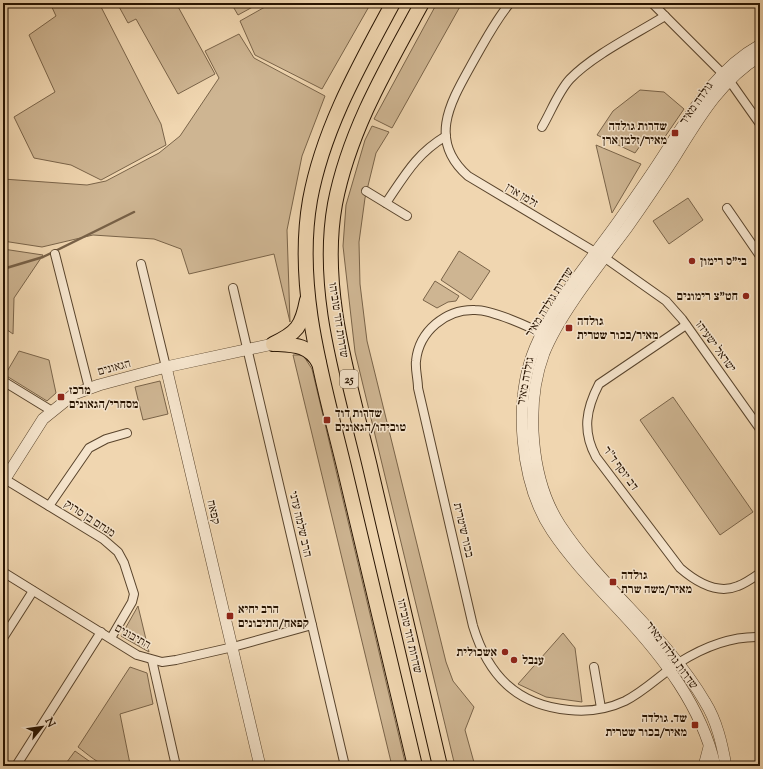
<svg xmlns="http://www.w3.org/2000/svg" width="763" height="769" font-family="'Sorts Mill Goudy','Frank Ruhl Libre',serif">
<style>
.green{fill:#ceb592;stroke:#7a6449}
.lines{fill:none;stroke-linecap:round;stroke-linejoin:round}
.stream{stroke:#776046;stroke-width:2.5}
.minor-casing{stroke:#59442c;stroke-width:10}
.tertiary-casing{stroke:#59442c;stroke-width:12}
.trunk-casing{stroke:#271300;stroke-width:16}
.minor{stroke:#f5e4cc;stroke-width:8}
.tertiary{stroke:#f5e4cc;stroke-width:11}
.trunk{stroke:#f0d6b0;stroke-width:14}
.poi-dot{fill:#8f2418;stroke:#f5e4cc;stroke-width:1.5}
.labels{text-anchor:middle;stroke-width:3;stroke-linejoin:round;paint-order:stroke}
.shield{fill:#f5e4cc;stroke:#65523d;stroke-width:1}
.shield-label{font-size:11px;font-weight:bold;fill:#271300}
.street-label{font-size:12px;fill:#271300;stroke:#f5e4cc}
.poi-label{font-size:12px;font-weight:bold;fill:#271300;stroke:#f5e4cc;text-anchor:start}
</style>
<rect width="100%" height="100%" fill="#f0d6b0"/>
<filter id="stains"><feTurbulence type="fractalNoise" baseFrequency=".005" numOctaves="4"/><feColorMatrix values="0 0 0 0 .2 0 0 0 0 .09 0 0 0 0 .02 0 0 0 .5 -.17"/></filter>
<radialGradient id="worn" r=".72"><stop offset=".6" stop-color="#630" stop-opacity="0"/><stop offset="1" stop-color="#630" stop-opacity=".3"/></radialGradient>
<g class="green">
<polygon points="50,3 99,3 161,124 166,145 101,180 71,165 34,158 14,117 55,92 29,35 56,16"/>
<polygon points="117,3 176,3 215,74 178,94 136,19 128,23"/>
<polygon points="231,3 260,3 238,15"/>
<polygon points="272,3 371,3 322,89 255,55 240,21"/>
<polygon points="437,3 462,3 392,128 374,119"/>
<polygon points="239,34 254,58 325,96 302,156 287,230 290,322 274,254 189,274 181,249 154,239 93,235 42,247 3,241 3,179 87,185 106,181 159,153 180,136 219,78 205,51"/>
<polygon points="640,90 664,92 684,109 660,144 647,136 635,153 597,135 613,111"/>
<polygon points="372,126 389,132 376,153 365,198 359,242 360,284 367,341 446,662 453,681 474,707 465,730 475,766 455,766 355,352 343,246 346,205 365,140"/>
<polygon points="596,145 641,164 612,213"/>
<polygon points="688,198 703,220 669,244 653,221"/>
<polygon points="3,249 43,255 14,298 13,334 3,327"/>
<polygon points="459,251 490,271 471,300 441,280"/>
<polygon points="435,281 459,296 456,301 448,302 437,308 423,300"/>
<polygon points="19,351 49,360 56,393 47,401 5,375"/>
<polygon points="293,355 303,355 312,369 406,766 392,766"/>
<polygon points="160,381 168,414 143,420 135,387"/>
<polygon points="673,397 753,512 720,535 640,420"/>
<polygon points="138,606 149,652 121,636"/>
<polygon points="563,633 575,648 582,702 546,697 518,684"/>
<path d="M130,667L147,673L153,704L120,714L130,764C102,769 99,763 78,747Z"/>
<polygon points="75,751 96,766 64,766"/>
</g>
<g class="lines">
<polyline class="stream" points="3,269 43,257 134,212"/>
<defs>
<g id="minor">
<path d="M510,3C495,21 485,41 474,60C452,100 426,139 468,176L605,258L666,301L682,319L760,429"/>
<polyline points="652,3 729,80 760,124"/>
<path d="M542,127C551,112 558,92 570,79C593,55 636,34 665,16"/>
<polyline points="366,191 407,216"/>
<path d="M386,203C405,175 416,154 446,136"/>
<polyline points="727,208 760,256"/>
<polyline points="55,254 89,388"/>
<polyline points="141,264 166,367"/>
<polyline points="233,288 345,766"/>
<path d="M686,325L599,384C586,409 582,431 596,457L680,568C695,581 717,595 738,586C746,583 753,578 760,573"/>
<path d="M546,336C531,327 492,310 475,310C446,309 419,331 416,361C415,369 418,379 418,388L473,626C488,675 516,705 569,710C588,712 608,709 625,701C645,691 661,674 680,662C704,647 731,636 760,637"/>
<polyline points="3,381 52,411"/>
<polyline points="3,478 103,539 118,552 124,563 134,594 132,602 111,638"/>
<polyline points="49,506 89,448 106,439 127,433"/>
<polyline points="3,572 137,655 162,662 176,660 233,647 312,625"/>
<polyline points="3,638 33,591"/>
<polyline points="152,660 176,766"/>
<polyline points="594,667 601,708"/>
<polyline points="16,766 101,632"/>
</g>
<g id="tertiary">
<polyline points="166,367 260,766"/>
<polyline points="3,482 43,419 74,394 99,385 166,367 273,344"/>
<polyline points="704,766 709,747"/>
<path d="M715,766C702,707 663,657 622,613C598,587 572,561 552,531C520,483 513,401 535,348C553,304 591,260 618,222C635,198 652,174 667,150C693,110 717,69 760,45"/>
<path d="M726,766C722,744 717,721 705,702C666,635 602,589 560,525C530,479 525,404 544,353C560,313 600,264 626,229C643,205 660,180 676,155C699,118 721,80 760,56"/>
</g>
<g id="trunk">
<path d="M393,3C359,66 323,129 310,200C294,292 325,386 346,475C369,572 392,669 415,766"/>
<path d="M422,3C387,67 349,131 335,204C319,292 351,385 371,471C394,569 417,668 440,766"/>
<path d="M273,344C297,333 302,326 307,300"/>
<path d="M276,344C295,345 309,345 319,363"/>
</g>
</defs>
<use href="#minor" class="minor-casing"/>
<use href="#tertiary" class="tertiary-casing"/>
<use href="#trunk" class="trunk-casing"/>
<use href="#minor" class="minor"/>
<use href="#tertiary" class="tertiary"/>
<use href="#trunk" class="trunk"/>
</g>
<g class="poi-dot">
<rect x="671" y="129" width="8" height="8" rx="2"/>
<circle cx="692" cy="261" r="4"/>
<circle cx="746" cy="296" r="4"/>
<rect x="565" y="324" width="8" height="8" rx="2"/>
<rect x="57" y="393" width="8" height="8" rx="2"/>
<rect x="323" y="416" width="8" height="8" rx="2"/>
<rect x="609" y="578" width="8" height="8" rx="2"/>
<rect x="226" y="612" width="8" height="8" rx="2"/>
<circle cx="505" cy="652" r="4"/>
<circle cx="514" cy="660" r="4"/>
<rect x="691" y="721" width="8" height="8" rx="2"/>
</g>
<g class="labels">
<rect class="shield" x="340" y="370" width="18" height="18" rx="3"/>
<g class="shield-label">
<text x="349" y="383">25</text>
</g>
<g class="street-label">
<text transform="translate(696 103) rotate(-55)" y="4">גולדה מאיר</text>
<text transform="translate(522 195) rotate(31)" y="4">זלמן ארן</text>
<text transform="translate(549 302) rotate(-58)" y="4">שדרות גולדה מאיר</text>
<text transform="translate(339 320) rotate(81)" y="4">שדרות דוד טוביהו</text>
<text transform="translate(716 346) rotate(54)" y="4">ישראל ישעיהו</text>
<text transform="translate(114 367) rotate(-15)" y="4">הגאונים</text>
<text transform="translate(525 381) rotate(-79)" y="4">גולדה מאיר</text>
<text transform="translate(621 468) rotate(54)" y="4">דב יוסף ד"ר</text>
<text transform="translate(214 512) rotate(77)" y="4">קפאח</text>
<text transform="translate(90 518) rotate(33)" y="4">מנחם בן סרוק</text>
<text transform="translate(301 524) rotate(77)" y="4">הרב שלמה עדני</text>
<text transform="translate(464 530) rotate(77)" y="4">בכור שיטרית</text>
<text transform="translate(133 636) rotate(29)" y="4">התיבונים</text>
<text transform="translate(410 636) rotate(77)" y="4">שדרות דוד טוביהו</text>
<text transform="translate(672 655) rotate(54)" y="4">שדרות גולדה מאיר</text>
</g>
<g class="poi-label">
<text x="667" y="130" text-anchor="end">שדרות גולדה<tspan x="667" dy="14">מאיר/זלמן ארן</tspan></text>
<text x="700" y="265">בי"ס רימון</text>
<text x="738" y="300" text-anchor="end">חט"צ רימונים</text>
<text x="577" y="325">גולדה<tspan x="577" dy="14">מאיר/בכור שטרית</tspan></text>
<text x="69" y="394">מרכז<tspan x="69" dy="14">מסחרי/הגאונים</tspan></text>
<text x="335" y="417">שדרות דוד<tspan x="335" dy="14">טוביהו/הגאונים</tspan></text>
<text x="621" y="579">גולדה<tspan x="621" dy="14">מאיר/משה שרת</tspan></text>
<text x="238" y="613">הרב יחיא<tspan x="238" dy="14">קפאח/התיבונים</tspan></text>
<text x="497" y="656" text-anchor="end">אשכולית</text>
<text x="522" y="664">ענבל</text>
<text x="687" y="722" text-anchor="end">שד. גולדה<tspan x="687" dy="14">מאיר/בכור שטרית</tspan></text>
</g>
</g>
<rect width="763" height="769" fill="none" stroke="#f0d6b0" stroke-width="16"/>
<rect x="4" y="4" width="755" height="761" fill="none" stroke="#271300" stroke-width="2"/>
<rect x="8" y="8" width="747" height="753" fill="none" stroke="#271300"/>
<g transform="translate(42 727) rotate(61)" stroke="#f5e4cc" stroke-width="3" paint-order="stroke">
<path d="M0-3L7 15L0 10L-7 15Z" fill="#271300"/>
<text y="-6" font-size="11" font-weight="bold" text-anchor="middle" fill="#271300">N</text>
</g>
<rect width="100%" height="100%" filter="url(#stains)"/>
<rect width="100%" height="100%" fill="url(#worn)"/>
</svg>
